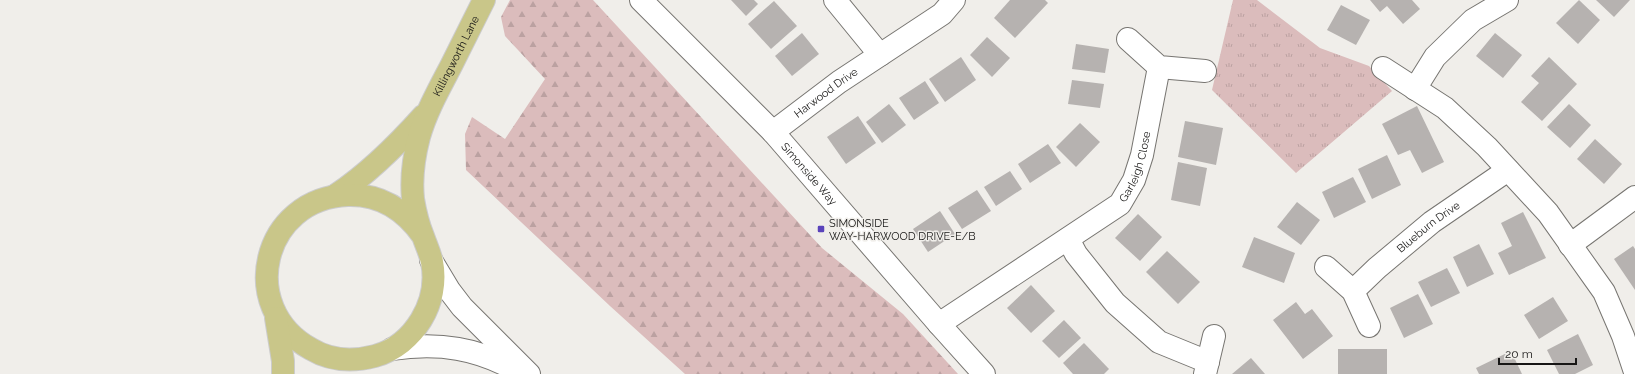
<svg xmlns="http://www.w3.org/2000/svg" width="1635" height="374" font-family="Raleway,sans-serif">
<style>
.grass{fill:url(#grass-tufts)}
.forest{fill:url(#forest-firs)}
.building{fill:#b6b2b0}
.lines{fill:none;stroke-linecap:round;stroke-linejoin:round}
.minor-casing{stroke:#777571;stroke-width:24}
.major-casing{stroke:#ccc;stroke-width:24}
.minor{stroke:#fff;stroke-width:22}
.major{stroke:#c9c689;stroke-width:22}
.poi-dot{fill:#5a43bb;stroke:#f0eeea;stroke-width:1.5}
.labels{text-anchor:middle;stroke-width:3;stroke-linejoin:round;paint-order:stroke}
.street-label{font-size:11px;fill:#171615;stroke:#f0eeea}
.poi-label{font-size:11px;fill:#171615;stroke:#f0eeea;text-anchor:start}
</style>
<defs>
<pattern id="grass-tufts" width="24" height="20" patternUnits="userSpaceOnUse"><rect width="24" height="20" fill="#dbbcbc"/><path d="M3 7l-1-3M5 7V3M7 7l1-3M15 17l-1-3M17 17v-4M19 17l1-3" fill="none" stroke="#bba1a1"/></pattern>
<pattern id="forest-firs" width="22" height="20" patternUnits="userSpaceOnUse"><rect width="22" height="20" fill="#dbbcbc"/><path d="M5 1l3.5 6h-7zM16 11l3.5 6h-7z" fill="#bba1a1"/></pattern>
</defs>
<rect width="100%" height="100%" fill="#f0eeea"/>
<polygon class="grass" points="1233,0 1257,0 1320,48 1369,66 1392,91 1296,173 1212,90"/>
<polygon class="forest" points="510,0 593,0 822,248 903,314 958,374 685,374 610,306 466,170 465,134 472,117 505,139 545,79 505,36 501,17"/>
<g class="building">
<polygon points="731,0 754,0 758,4 746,16"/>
<polygon points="1010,0 1045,0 1048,3 1015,38 994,18"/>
<polygon points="1370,0 1412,0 1420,9 1403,24 1387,6 1380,12"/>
<polygon points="1579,0 1600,20 1578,44 1556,23"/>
<polygon points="1596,0 1630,0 1614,17"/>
<polygon points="774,1 797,26 771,49 748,24"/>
<polygon points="1341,5 1370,20 1356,45 1327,30"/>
<polygon points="802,33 819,54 792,76 775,56"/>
<polygon points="1495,33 1522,55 1503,78 1476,56"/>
<polygon points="987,37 1010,58 992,77 970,55"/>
<polygon points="1076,44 1109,49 1105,73 1072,69"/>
<polygon points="961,57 976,80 945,102 929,79"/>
<polygon points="1549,57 1577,84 1542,121 1521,102 1539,83 1531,76"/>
<polygon points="1072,80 1104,84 1100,108 1068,104"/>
<polygon points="925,81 939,103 914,120 899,98"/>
<polygon points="889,104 906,125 882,143 866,122"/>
<polygon points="1569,104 1591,125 1570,148 1547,127"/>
<polygon points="1417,106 1444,162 1422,173 1410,150 1398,155 1382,124"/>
<polygon points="858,116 876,143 846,164 827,137"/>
<polygon points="1185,121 1223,128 1216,165 1178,157"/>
<polygon points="1080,123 1100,142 1076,167 1056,147"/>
<polygon points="1595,139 1622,164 1604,184 1577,159"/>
<polygon points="1048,144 1061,163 1030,183 1018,164"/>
<polygon points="1387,155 1401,185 1372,199 1358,169"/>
<polygon points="1178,162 1207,168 1200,206 1171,200"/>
<polygon points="1010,171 1022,189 996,206 984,187"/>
<polygon points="1353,177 1366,202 1334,218 1322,192"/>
<polygon points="977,190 991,211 962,229 948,208"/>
<polygon points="1297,202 1320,220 1301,245 1277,227"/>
<polygon points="940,211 955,234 928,252 913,229"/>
<polygon points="1523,212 1546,258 1509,275 1498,253 1512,246 1501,223"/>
<polygon points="1138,214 1162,237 1140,261 1115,238"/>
<polygon points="1254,237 1295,253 1284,283 1242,267"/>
<polygon points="1479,244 1494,274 1467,287 1453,257"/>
<polygon points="1633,246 1635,249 1635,290 1614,259"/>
<polygon points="1167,251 1200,282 1178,304 1146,272"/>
<polygon points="1447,268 1460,293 1431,307 1418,282"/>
<polygon points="1031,285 1055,311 1031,333 1007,308"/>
<polygon points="1418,294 1433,324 1404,338 1390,308"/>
<polygon points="1553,297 1568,321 1539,339 1524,315"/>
<polygon points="1296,302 1305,314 1312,309 1333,336 1303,359 1273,320"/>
<polygon points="1064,320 1081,338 1059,358 1042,341"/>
<polygon points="1578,334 1593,365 1575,374 1559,374 1547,350"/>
<polygon points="1084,343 1109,369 1104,374 1073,374 1063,363"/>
<rect x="1338" y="349" width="49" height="25"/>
<polygon points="1511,351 1522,374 1479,374 1476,368"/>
<polygon points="1251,358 1265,374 1232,374"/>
</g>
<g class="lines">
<defs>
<g id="minor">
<path id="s1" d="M641,0L773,132L939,324L984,374"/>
<polyline points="835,0 880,55"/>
<polyline points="1128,39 1159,67 1205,71"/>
<polyline points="1383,68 1445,108 1487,147 1548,213 1604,292 1623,336 1635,372"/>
<polyline points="1415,89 1435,57 1473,20 1507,0"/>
<path id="s2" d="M773,132L839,82L942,14L954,0"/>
<polyline points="1068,239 1076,254 1115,303 1159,342 1208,362"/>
<polyline points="1570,245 1635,197"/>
<polyline points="431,260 449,290 462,307 529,374"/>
<polyline points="1326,267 1353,291 1369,326"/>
<path id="s3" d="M1353,291L1377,268L1432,222L1508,170"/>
<path id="s4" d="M939,324L1120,204L1134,180L1142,155L1159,67"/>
<path d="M392,349C439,342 478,348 519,372"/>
<polyline points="1205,374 1214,336"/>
</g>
<g id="major">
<path d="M336,195C369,173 397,145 423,116"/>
<path id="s5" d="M423,236C405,210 381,194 348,195C262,198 236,308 311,349C331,361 352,362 375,356C414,345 440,302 432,262C430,253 426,245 423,236C418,224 415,211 413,199C411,179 414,156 419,137C426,112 439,89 451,66C462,44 473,22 484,0"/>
<polyline points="276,318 283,361 283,374"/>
</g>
</defs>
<use href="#minor" class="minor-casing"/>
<use href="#major" class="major-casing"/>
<use href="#minor" class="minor"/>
<use href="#major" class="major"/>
</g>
<rect class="poi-dot" x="817" y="225" width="8" height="8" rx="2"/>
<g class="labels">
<g class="street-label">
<text dy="4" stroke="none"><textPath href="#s5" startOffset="710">Killingworth Lane</textPath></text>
<text dy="4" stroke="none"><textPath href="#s2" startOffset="66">Harwood Drive</textPath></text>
<text dy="4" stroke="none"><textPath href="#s4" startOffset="258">Garleigh Close</textPath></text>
<text dy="4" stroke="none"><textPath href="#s1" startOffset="242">Simonside Way</textPath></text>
<text dy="4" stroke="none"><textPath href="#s3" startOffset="99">Blueburn Drive</textPath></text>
</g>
<g class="poi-label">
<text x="829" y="227">SIMONSIDE<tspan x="829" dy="13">WAY-HARWOOD DRIVE-E/B</tspan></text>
</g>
</g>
<path d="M1499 358v6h77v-6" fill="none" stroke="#171615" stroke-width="2"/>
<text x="1505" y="358" font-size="12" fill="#171615" stroke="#f0eeea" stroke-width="3" paint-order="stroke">20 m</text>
</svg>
